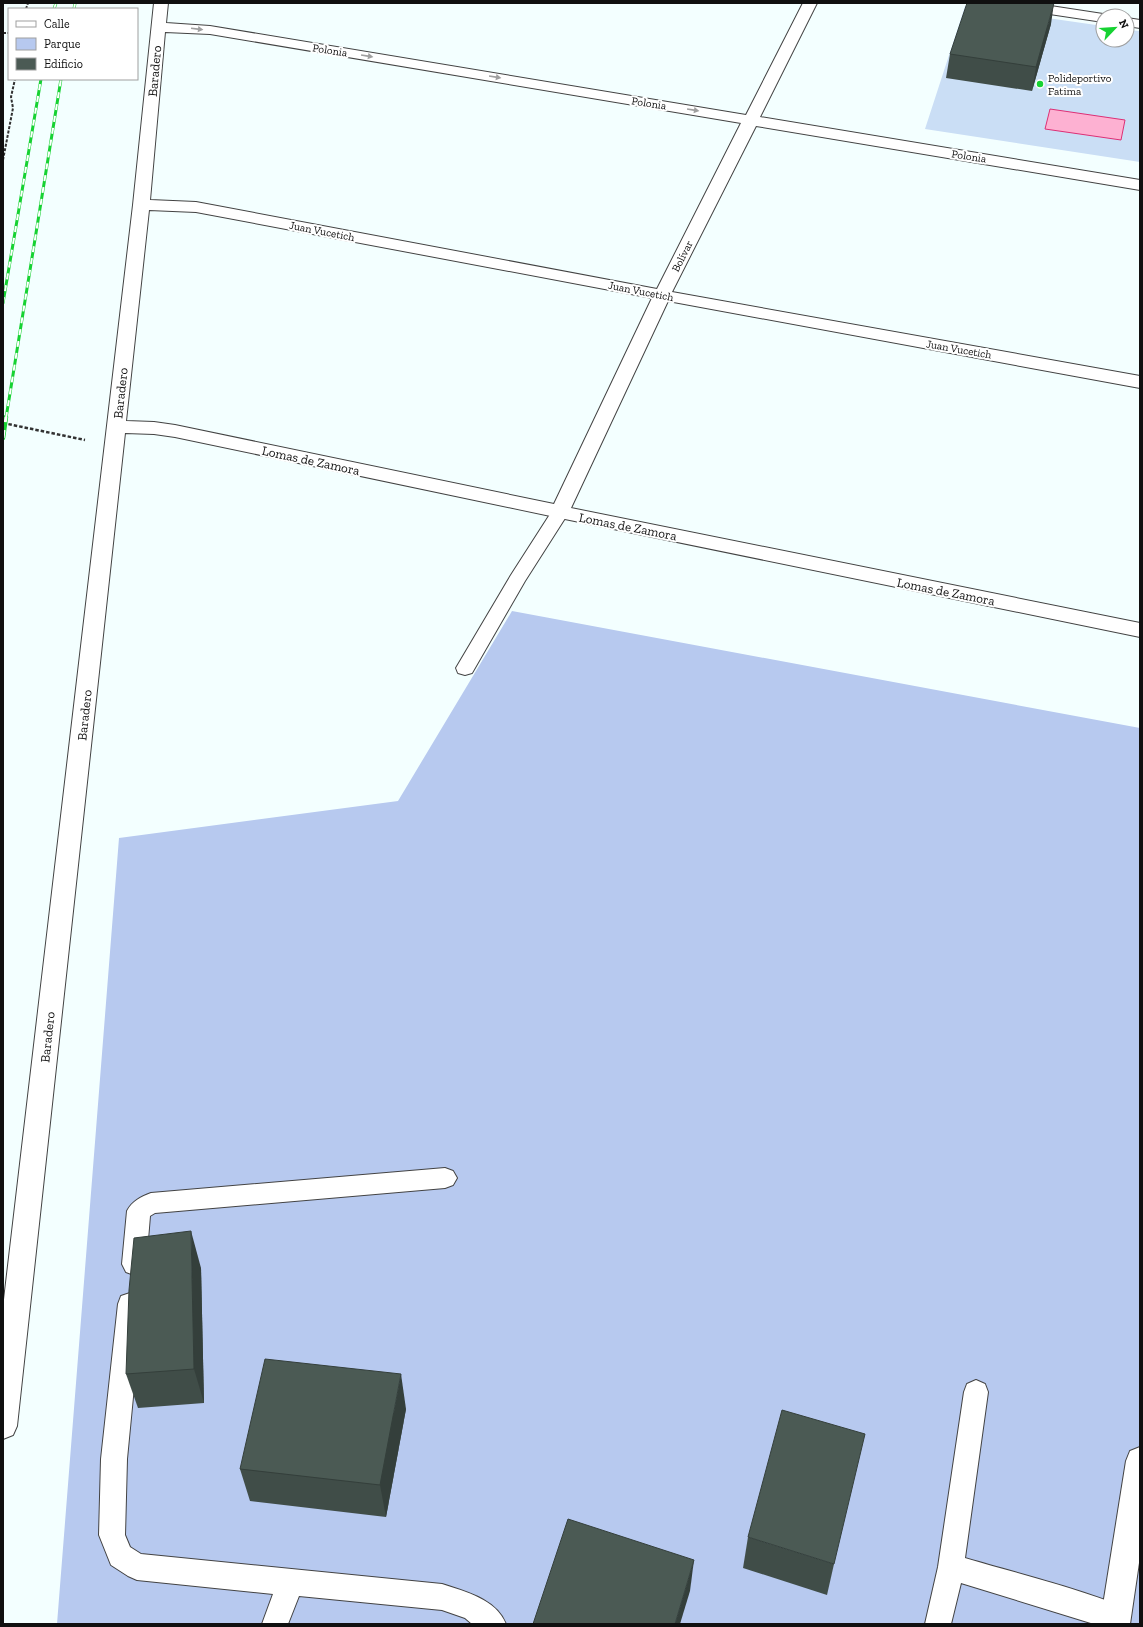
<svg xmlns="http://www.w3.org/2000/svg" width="1143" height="1627" font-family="'Zilla Slab',serif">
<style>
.green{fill:#b7c9ef}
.pitch{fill:#cadef5}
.water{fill:#fdb1d2;stroke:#dd2f75}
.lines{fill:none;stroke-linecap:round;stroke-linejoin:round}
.service-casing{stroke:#434343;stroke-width:2}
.minor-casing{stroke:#434343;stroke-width:2}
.path-far1{stroke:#323232;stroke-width:2;stroke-dasharray:3 1.5;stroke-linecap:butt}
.path{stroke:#323232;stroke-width:2.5;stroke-dasharray:3.5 2;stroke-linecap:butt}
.service{fill:#fff;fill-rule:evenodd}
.minor{fill:#fff;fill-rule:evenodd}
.rail-far1-casing{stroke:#16d232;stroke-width:3}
.rail-casing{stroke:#16d232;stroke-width:4.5}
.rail-far1{stroke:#fff;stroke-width:2;stroke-dasharray:6;stroke-linecap:butt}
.rail{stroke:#fff;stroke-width:3;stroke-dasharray:8;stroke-linecap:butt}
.wall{fill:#404d48}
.shaded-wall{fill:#343f3b}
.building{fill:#4b5a54;stroke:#343f3b}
.oneway{fill:#9f9f9f}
.poi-dot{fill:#16d232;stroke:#fff;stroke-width:1.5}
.labels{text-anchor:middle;stroke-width:4;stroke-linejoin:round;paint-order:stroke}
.far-street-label{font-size:11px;fill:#101010;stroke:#fff}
.far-poi-label{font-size:11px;fill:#101010;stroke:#fff;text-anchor:start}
.street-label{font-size:13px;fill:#101010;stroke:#fff}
</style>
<rect width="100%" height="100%" fill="#f3ffff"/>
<polygon class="green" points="512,611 1140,728 1140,1624 57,1624 119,838 398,801"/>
<polygon class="pitch" points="965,6 1103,26 1103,40 1127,40 1127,30 1140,31 1140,162 925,129"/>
<polygon class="water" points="1050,109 1125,120 1121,140 1045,129"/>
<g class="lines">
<defs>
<g id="service">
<polygon points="560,506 566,508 569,512 525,581 472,673 465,675 458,673 456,668 511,575 554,508"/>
<path d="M445,1168L453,1171L457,1178L453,1185L445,1188L155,1213L150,1216L146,1264L142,1272L134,1275L126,1272L122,1264L127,1211C132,1201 141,1197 151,1193Z"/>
<path d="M130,1293L139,1296L142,1304L127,1459L125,1535L130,1547L141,1554L442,1584C466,1592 496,1599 506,1624H472L465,1618L442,1610L299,1596L288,1624H262L273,1594L137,1580L128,1576L111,1565L99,1535L101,1459L118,1304L121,1296Z"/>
<path d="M976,1380L985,1384L988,1392L965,1558C1019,1574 1074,1587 1126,1608L1129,1618L1127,1624H1094L961,1583L951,1624H925L938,1567L964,1392L967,1384Z"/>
</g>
<g id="minor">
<path d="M154,3H168L166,23L210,26L746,115L803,3H817L760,117L1140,180V190L756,126L672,292L1140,376V388L668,301L571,508L1140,623V637L560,518L175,437L154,434L125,433L17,1426L13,1435L3,1439V1308L133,205ZM165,32L210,34L741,123L657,289L196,202L150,200ZM149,210L196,212L652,298L554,504L175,425L154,422L126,421Z"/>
<polygon points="995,3 1031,3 1103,14 1109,16 1103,16 1103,22 1002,7 997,6"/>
<polygon points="1127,18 1140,20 1140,28 1127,26"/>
<polygon points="1140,1447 1140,1556 1130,1624 1100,1624 1126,1461 1130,1451"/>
</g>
</defs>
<use href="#service" class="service-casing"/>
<use href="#minor" class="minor-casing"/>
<g class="path-far1">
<polyline points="26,9 28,3"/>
<polyline points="3,33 9,33"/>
<polyline points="3,160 13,108 11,97 15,79"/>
</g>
<polyline class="path" points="3,423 85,440"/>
<use href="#service" class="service"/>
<use href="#minor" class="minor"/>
<defs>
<g id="rail-far1">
<polyline points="54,9 56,3"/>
<polyline points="74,9 75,3"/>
<polyline points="3,303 41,79"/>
<polyline points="6,418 61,79"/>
</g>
<polyline id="rail" points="3,438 6,417"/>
</defs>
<use href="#rail-far1" class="rail-far1-casing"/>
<use href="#rail" class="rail-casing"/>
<use href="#rail-far1" class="rail-far1"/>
<use href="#rail" class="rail"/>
</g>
<g class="wall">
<polygon points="1051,24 1032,91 946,78 950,54"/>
<polygon points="201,1268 204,1403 138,1408 126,1374"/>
<polygon points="406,1409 386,1517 250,1501 240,1469"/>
<polygon points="748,1537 834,1564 827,1595 743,1568"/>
</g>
<g class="shaded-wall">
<polygon points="1054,3 1051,24 1032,91 1036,67"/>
<polygon points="191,1231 201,1268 204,1403 194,1369"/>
<polygon points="401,1374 406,1409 386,1517 380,1485"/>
<polygon points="694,1560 690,1591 680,1624 675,1624"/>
</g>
<g class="building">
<polygon points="967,3 1054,3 1036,67 950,54"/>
<polygon points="191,1231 194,1369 126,1374 129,1290 134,1238"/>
<polygon points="265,1359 401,1374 380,1485 240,1469"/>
<polygon points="782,1410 865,1434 834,1564 748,1537"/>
<polygon points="568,1519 694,1560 675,1624 533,1624"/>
</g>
<defs><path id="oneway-solid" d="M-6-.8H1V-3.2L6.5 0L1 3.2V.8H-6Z"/></defs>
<g class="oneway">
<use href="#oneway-solid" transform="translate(197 29) rotate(7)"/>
<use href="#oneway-solid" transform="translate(367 56) rotate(9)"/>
<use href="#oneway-solid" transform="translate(495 77) rotate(9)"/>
<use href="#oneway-solid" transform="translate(693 110) rotate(9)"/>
</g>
<circle class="poi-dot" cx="1040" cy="84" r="4"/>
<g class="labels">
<g class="far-street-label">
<text transform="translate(330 50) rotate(9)" y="4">Polonia</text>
<text transform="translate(649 103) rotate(9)" y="4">Polonia</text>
<text transform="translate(969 156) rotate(9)" y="4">Polonia</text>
<text transform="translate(322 231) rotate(11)" y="4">Juan Vucetich</text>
<text transform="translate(682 256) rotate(-63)" y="4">Bolívar</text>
<text transform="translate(641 291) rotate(11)" y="4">Juan Vucetich</text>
<text transform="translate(959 349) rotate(10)" y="4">Juan Vucetich</text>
</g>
<g class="far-poi-label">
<text x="1048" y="82">Polideportivo<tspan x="1048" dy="13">Fatima</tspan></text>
</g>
<g class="street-label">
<text transform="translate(154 71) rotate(-85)" y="5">Baradero</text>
<text transform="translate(120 393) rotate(-84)" y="5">Baradero</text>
<text transform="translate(311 460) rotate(12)" y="5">Lomas de Zamora</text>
<text transform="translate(628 526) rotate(11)" y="5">Lomas de Zamora</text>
<text transform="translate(946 591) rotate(11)" y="5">Lomas de Zamora</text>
<text transform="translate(84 715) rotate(-84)" y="5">Baradero</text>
<text transform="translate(47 1037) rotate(-84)" y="5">Baradero</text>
</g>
</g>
<rect width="1143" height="1627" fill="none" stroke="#101010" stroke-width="8"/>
<rect x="8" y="8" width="130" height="72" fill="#ffffff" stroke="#9f9f9f"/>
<rect x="16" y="21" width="20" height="6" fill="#ffffff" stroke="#9f9f9f"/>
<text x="44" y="28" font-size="12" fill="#101010">Calle</text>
<rect x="16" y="38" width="20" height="12" fill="#b7c9ef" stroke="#9f9f9f"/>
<text x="44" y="48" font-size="12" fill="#101010">Parque</text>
<rect x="16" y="58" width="20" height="12" fill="#4b5a54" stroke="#9f9f9f"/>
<text x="44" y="68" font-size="12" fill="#101010">Edificio</text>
<g transform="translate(1115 28) rotate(65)"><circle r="19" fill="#ffffff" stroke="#9f9f9f"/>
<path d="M0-3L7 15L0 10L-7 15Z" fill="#16d232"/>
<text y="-6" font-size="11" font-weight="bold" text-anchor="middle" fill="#101010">N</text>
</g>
</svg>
